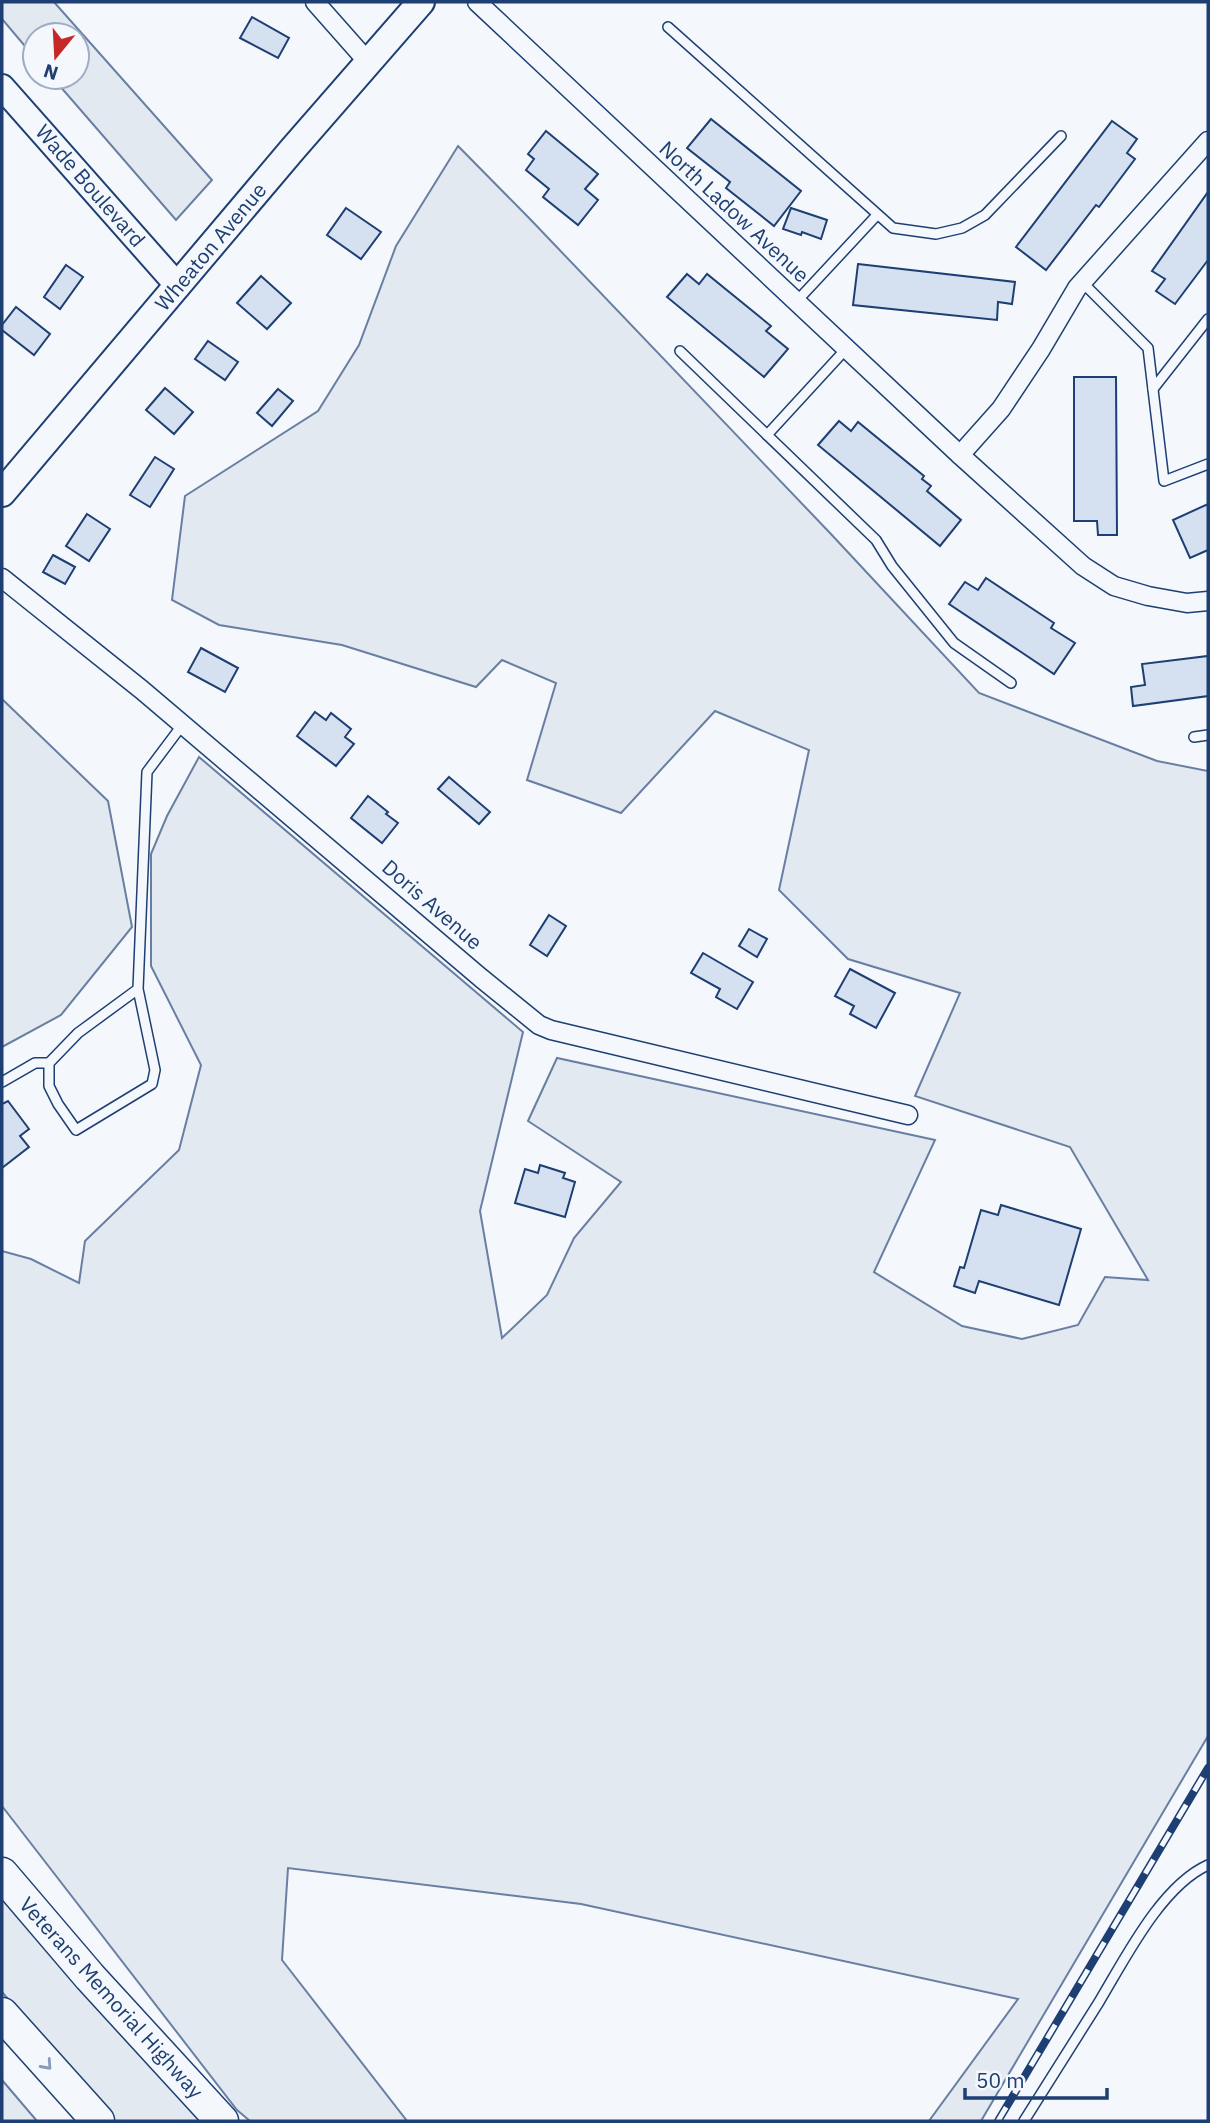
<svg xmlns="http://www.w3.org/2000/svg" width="1210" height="2123" font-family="'IBM Plex Sans',sans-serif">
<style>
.green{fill:#e3e9f0;stroke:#687fa3;stroke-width:2}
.building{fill:#d5e0f0;stroke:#1d3f73;stroke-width:2}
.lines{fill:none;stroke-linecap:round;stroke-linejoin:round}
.lane-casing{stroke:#1d3f73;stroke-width:12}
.street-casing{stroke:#1d3f73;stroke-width:21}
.secondary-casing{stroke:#1d3f73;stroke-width:28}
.primary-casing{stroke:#1d3f73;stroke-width:30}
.highway-casing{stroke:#1d3f73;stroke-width:35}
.lane{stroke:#f4f7fb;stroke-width:9}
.street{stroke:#f4f7fb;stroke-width:18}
.secondary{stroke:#f4f7fb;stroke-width:24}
.primary{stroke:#f4f7fb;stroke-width:26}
.highway{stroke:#f4f7fb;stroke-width:32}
.rail-casing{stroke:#1d3f73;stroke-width:8}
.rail{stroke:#f4f7fb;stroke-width:5;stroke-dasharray:16;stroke-linecap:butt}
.oneway{stroke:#889bb7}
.labels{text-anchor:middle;stroke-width:5;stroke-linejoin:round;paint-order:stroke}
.street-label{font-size:21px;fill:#1d3f73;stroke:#f4f7fb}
</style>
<rect width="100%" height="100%" fill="#f4f7fb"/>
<g class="green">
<polygon points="2,2 54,2 212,180 176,220 52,77 77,77 77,35 35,35 35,58 2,19"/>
<polygon points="458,146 530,219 830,533 979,693 1157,761 1208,771 1208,1736 981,2121 929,2121 1018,1999 581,1904 288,1868 282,1960 407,2121 250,2121 237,2110 2,1806 2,1251 31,1259 79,1283 85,1241 179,1150 201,1065 151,966 151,854 167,816 199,757 523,1032 480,1211 502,1338 547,1295 574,1238 621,1182 528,1121 557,1058 935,1140 874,1272 962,1326 1022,1339 1078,1325 1105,1277 1148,1280 1070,1147 915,1096 960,993 848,959 779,890 809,750 715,711 621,813 527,780 556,683 502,660 476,687 342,645 219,625 172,600 185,496 318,411 359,345 396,246"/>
<polygon points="2,699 108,801 132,927 61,1015 2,1047"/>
<polygon points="2,1895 204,2121 110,2121 2,1992"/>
<polygon points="2,2080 37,2121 2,2121"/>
</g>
<g class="building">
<polygon points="252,17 289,38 278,58 240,38"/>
<polygon points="711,119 801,191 774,226 726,188 730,182 687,148"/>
<polygon points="1112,121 1137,139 1127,153 1135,159 1099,207 1096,205 1046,270 1016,247"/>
<polygon points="546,131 598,174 585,189 598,200 578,225 543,197 549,189 526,170 534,159 528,154"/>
<polygon points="1208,192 1208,260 1175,304 1156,291 1165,279 1152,271"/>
<polygon points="346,208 381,232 361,259 327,235"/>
<polygon points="791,208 827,220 821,239 802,232 801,235 783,229"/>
<polygon points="858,264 1015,282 1012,304 998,302 997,320 853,305"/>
<polygon points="66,265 83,277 60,309 44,297"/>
<polygon points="687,274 699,284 707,274 771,326 766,331 788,349 764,377 667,297"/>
<polygon points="261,276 291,303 267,329 237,303"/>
<polygon points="16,307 50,334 34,355 2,330 2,325"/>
<polygon points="208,341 238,362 225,380 195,359"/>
<polygon points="1074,377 1116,377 1117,535 1098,535 1097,521 1074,521"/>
<polygon points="165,388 193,412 174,434 146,410"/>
<polygon points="278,389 293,401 272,426 257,413"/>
<polygon points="839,421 851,431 858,422 924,476 922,479 931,486 927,491 961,520 940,546 818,445"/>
<polygon points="155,457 174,469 150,507 130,495"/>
<polygon points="1208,504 1208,550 1190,558 1173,520"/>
<polygon points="87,514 110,529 89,561 66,546"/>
<polygon points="53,555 75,567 65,584 43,572"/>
<polygon points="986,578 1054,623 1051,628 1075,643 1054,674 949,604 965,582 978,590"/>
<polygon points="201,648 238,668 225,692 188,672"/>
<polygon points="1208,656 1208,696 1133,706 1131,687 1145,685 1142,664"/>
<polygon points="315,712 326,720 331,713 351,729 345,737 354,744 336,766 297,736"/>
<polygon points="449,777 490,812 479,824 438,789"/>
<polygon points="368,796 388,812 386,814 398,823 382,843 351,818"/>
<polygon points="549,915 566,926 547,956 530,945"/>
<polygon points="749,929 767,939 757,957 739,946"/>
<polygon points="703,953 753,982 737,1009 716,997 720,989 691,973"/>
<polygon points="850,969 895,993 876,1028 850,1014 854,1006 835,996"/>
<polygon points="8,1101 29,1129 20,1136 29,1147 2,1168 2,1104"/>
<polygon points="540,1165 565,1173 563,1178 575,1182 565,1217 515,1203 525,1169 538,1173"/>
<polygon points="1001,1205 1081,1229 1059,1305 979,1281 975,1293 954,1286 960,1267 964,1268 981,1210 998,1215"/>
</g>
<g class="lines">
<defs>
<g id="lane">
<polyline points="668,27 893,228 936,234 962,228 985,215 1061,136"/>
<polyline points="1082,282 1148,348 1164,481 1208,464"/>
<polyline points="796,302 877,215"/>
<polyline points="680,351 876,540 892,566 954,643 1011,683"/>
<polyline points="1153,389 1208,319"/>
<polyline points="767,435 846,349"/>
<polyline points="1194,737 1208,735"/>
<polyline points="138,989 155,1070 152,1084 76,1130 58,1104 49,1086 49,1063 78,1033 138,989 147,772 183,724"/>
<polyline points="2,1082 35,1063 49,1063"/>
<path d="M1024,2121C1049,2081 1074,2042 1099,2002C1125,1959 1161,1886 1208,1865"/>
</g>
<g id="street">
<polyline points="315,2 368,62"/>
<polyline points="477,2 960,455 1083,566 1114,586 1148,596 1187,603 1208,601"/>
<polyline points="960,455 1001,409 1041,349 1077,288 1208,141"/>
<polyline points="2,578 142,690 481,978 539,1025 551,1030 908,1115"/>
</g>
<polyline id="secondary" points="2,87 178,286"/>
<polyline id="primary" points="2,493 292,150 421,2"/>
<g id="highway">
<polyline points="2,1874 90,1977 222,2121"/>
<polyline points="2,2014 98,2121"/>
</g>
</defs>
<use href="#lane" class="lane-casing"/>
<use href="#street" class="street-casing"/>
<use href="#secondary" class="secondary-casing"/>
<use href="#primary" class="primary-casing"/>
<use href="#highway" class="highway-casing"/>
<use href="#lane" class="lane"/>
<use href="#street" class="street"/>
<use href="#secondary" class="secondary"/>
<use href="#primary" class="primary"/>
<use href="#highway" class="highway"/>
<defs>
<polyline id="rail" points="998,2121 1208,1768"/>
</defs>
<use href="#rail" class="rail-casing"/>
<use href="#rail" class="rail"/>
</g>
<defs><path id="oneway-chevron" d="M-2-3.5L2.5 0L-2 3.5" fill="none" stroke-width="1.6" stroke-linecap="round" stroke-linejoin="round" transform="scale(1.75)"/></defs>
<use class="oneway" href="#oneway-chevron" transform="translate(47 2065) rotate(48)"/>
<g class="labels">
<g class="street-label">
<text transform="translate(90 186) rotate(49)" y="7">Wade Boulevard</text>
<text transform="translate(734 212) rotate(43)" y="7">North Ladow Avenue</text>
<text transform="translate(211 247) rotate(-50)" y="7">Wheaton Avenue</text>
<text transform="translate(432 905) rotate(41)" y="7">Doris Avenue</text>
<text transform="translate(111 1998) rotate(48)" y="7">Veterans Memorial Highway</text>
</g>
</g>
<rect width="1210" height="2123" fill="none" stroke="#1d3f73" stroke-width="7"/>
<g transform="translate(56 56) rotate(198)"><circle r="33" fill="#f4f7fb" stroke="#9eadc5" stroke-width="2"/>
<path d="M0-5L12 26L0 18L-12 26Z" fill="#c62828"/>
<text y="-10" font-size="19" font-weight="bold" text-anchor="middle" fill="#1d3f73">N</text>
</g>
<path d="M965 2088v10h142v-10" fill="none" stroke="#1d3f73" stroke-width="3.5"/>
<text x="976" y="2088" font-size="21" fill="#1d3f73" stroke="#f4f7fb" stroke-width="5" paint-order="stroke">50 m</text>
</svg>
